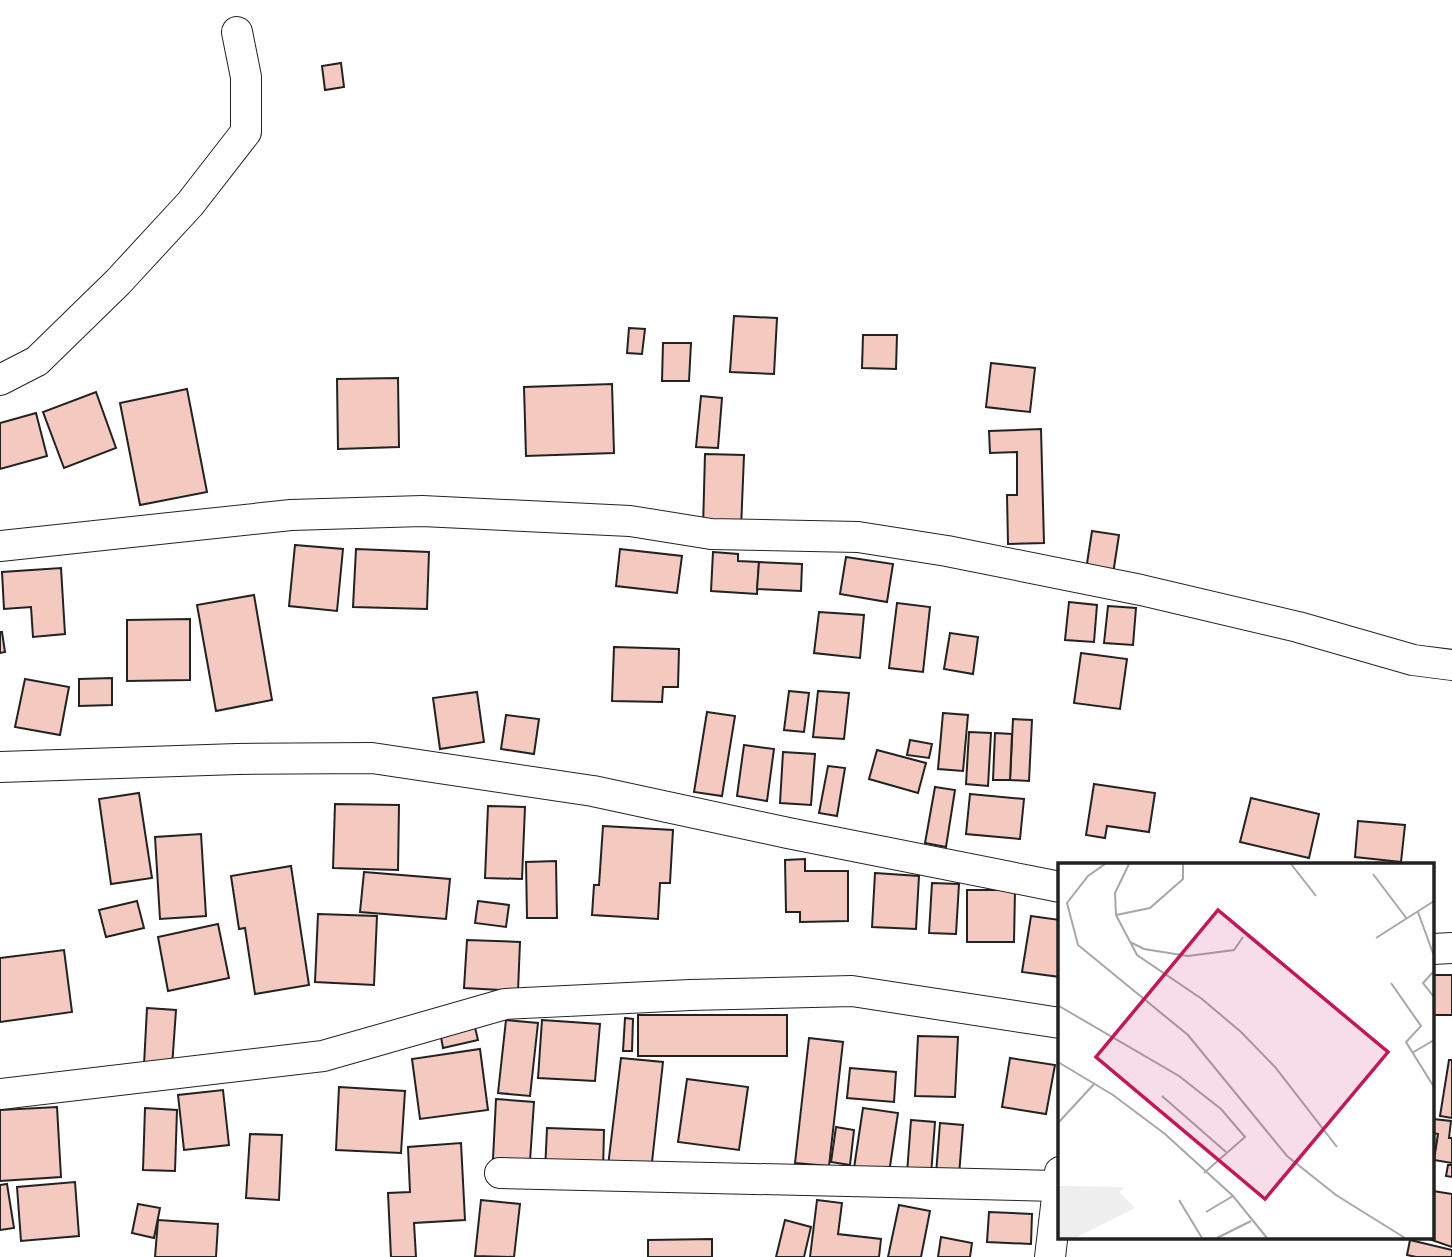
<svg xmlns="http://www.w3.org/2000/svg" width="1452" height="1257" font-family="'PT Serif',serif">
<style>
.building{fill:#f3c9c0;stroke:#222;stroke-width:2}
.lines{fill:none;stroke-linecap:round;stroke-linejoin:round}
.street-casing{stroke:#222;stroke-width:32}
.street{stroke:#fff;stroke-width:30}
.inset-road{fill:none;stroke:#a7a7a7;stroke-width:2}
.view{fill:#c2185b;fill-opacity:0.15;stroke:#c2185b;stroke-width:3.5}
.inset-edge{fill:none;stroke:#222;stroke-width:3.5}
</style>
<rect width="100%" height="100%" fill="#fff"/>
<g class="building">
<polygon points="341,63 344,87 325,90 322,66"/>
<polygon points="734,316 777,318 774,374 730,372"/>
<polygon points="629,328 645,329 642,354 627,353"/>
<polygon points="863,335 897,335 896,369 862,368"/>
<polygon points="663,343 691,343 689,381 662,381"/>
<polygon points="991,363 1035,368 1030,412 986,407"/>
<polygon points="398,378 399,447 338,449 337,379"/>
<polygon points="612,384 614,453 526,456 524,387"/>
<polygon points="187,389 207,492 140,505 120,403"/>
<polygon points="96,392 116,448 64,468 43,412"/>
<polygon points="701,396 722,398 718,448 696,447"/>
<polygon points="36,413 47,456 0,469 0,423"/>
<polygon points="1041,429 1044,543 1008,544 1007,495 1017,495 1017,452 990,453 989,431"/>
<polygon points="705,454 744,455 741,529 703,528"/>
<polygon points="1092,531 1119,535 1113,574 1086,570"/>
<polygon points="295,545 343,549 337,611 289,606"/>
<polygon points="356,549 429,552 427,609 353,607"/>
<polygon points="620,549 682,556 677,593 616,586"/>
<polygon points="713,552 738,554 738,561 759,562 757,594 711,591"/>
<polygon points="846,557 893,564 887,602 840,594"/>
<polygon points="759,562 802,564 801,591 757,589"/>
<polygon points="61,568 65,634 33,637 31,607 4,609 2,572"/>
<polygon points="254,595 272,700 216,711 197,605"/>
<polygon points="1069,602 1097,605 1094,642 1065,640"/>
<polygon points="897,603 930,607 923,672 889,668"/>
<polygon points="1108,606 1136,608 1133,645 1104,643"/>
<polygon points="819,612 864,615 860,658 814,653"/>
<polygon points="190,619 190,680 127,681 127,620"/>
<polygon points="0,632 2,632 5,652 0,653"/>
<polygon points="950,633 978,637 973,674 944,669"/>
<polygon points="614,647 679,649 678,687 663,687 662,702 612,701"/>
<polygon points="1081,653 1127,659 1120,709 1074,703"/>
<polygon points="112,678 112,705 79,706 79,679"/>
<polygon points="25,679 69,687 60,735 15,727"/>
<polygon points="789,691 809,693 804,732 784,730"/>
<polygon points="818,691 849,693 844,739 813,737"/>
<polygon points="477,692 484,742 440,749 433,698"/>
<polygon points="707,712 735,716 722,796 694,792"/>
<polygon points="943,713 968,715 963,771 938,769"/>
<polygon points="506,715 539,719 534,754 501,749"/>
<polygon points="1013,719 1032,720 1029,781 1010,780"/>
<polygon points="969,732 991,733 988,786 966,784"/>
<polygon points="995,733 1012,734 1010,780 993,780"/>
<polygon points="910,740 932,744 929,758 907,755"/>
<polygon points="744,745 774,749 767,801 737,796"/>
<polygon points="877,750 926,763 918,793 869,779"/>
<polygon points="783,752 815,754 811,805 780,803"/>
<polygon points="828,766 845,768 837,816 819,813"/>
<polygon points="1094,784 1155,793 1149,832 1107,826 1105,838 1086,835"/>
<polygon points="935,787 955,790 946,847 925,843"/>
<polygon points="139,793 152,878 111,884 99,799"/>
<polygon points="970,794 1024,799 1020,839 966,834"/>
<polygon points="1251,798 1319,814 1309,858 1240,842"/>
<polygon points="335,804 399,805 398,870 333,868"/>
<polygon points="488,806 525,807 522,879 485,878"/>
<polygon points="1358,821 1405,825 1401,862 1355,857"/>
<polygon points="603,826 673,830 670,883 660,883 658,919 592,915 594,885 599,885"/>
<polygon points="201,834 206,916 160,919 155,837"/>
<polygon points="805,859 805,871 848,871 848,921 800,922 800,912 786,912 785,860"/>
<polygon points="556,861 557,918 527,918 526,862"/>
<polygon points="291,866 309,985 255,994 245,928 239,929 231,876"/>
<polygon points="364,872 450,879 446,919 360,912"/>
<polygon points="875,873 919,876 916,929 872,927"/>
<polygon points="932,883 959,884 956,934 929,933"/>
<polygon points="967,890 1015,890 1014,942 967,942"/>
<polygon points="137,901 144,928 106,937 99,910"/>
<polygon points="478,901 509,905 506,927 475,923"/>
<polygon points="318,914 377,916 374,985 315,982"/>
<polygon points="1031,916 1060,920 1060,977 1022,972"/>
<polygon points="218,924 229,978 168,991 158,937"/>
<polygon points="467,940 520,942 518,991 464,988"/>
<polygon points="64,950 72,1012 0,1022 0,958"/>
<rect x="1433" y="975" width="19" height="40"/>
<polygon points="147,1008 176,1010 172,1067 144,1065"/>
<rect x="638" y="1015" width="149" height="41"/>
<polygon points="625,1018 633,1019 632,1051 623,1051"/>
<polygon points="473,1019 478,1040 443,1048 439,1026"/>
<polygon points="506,1020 538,1023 530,1096 498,1093"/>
<polygon points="542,1020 600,1024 595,1081 538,1078"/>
<polygon points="918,1036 958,1037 955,1097 915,1096"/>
<polygon points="809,1038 843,1042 829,1166 795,1163"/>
<polygon points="480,1049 488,1110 420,1119 412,1059"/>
<polygon points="621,1058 663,1062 651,1171 608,1166"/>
<polygon points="1010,1058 1055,1065 1046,1114 1002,1107"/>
<polygon points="1449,1060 1452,1060 1452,1118 1440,1116"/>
<polygon points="850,1068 896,1072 894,1102 847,1098"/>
<polygon points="687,1079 748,1087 739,1150 678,1142"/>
<polygon points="339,1087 405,1091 401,1153 336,1150"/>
<polygon points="223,1090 229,1145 184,1150 178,1095"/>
<polygon points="496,1099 534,1102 530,1161 493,1159"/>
<polygon points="57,1107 61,1177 0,1181 0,1110"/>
<polygon points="145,1108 177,1110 175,1171 143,1170"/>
<polygon points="863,1108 898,1113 889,1173 854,1168"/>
<polygon points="1433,1119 1451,1121 1449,1138 1452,1138 1452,1163 1434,1160 1438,1134 1433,1133"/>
<polygon points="911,1120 935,1122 931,1175 907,1173"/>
<polygon points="940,1123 963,1125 959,1175 936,1174"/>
<polygon points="836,1127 854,1130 850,1165 831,1162"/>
<polygon points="547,1128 604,1130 603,1172 545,1171"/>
<polygon points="250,1134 282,1135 279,1200 246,1198"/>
<polygon points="461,1143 465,1220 414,1223 416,1257 391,1257 388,1193 410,1192 408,1147"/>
<polygon points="1448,1165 1452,1165 1452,1177 1446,1176"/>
<polygon points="75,1182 79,1236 21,1241 17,1187"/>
<polygon points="7,1184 14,1228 0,1230 0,1185"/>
<polygon points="1433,1191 1452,1194 1452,1247 1426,1238 1433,1238"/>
<polygon points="481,1200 520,1204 514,1257 475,1256"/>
<polygon points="817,1200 842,1203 838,1234 881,1239 879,1257 810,1257"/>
<polygon points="138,1204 160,1208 154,1238 132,1233"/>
<polygon points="899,1205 930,1211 921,1257 888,1257"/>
<polygon points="989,1212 1032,1214 1031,1244 987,1242"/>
<polygon points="158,1220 218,1224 216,1257 155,1257"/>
<polygon points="785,1220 811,1227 804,1257 776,1257"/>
<polygon points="941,1237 972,1243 970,1257 938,1257"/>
<polygon points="712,1239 712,1257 648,1257 648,1240"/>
<polygon points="1410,1240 1452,1250 1452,1257 1416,1257 1407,1255"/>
</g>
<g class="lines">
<defs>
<g id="street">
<polyline points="0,380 37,361 118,282 190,204 246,132 246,77 237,32"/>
<polyline points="0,546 291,515 422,511 630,521 711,534 858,537 947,551 1141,590 1298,627 1413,660 1452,665"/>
<polyline points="0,767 237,759 372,758 593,791 788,833 1060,887"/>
<polyline points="1433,949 1452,948"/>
<polyline points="0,1094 323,1056 505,1004 690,995 852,991 1060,1023"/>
<polyline points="500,1173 1057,1186"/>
<polyline points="1050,1257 1060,1172"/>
</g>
</defs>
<use href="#street" class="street-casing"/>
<use href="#street" class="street"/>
</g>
<g transform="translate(1058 863)">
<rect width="376" height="376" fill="#fff"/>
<path d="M0,323L66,324L61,329L77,345L17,375H0Z" fill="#eee"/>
<path class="inset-road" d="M47,1L30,13L9,40L20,82L130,172L229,293L278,332L347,375M71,1L57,30L58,52L79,92L144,136L183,169L217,204L279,284M233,1L258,33M315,11L349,56M360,49L376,93M58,52L92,45L125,16V1M318,75L376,38M72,79L86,86L130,93L176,87L185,74M376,108L365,120L376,134M333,120L363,163L348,179L376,224M1,143L121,213L163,246L187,274L146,310M354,190L376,177M0,199L55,232L107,271L175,333L209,375M104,233L168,289M0,260L37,220M121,337L144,375M148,349L175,333M159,375L193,358"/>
<path class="view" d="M160,47L330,189L207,336L38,194Z"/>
<rect width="376" height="376" class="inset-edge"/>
</g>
</svg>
